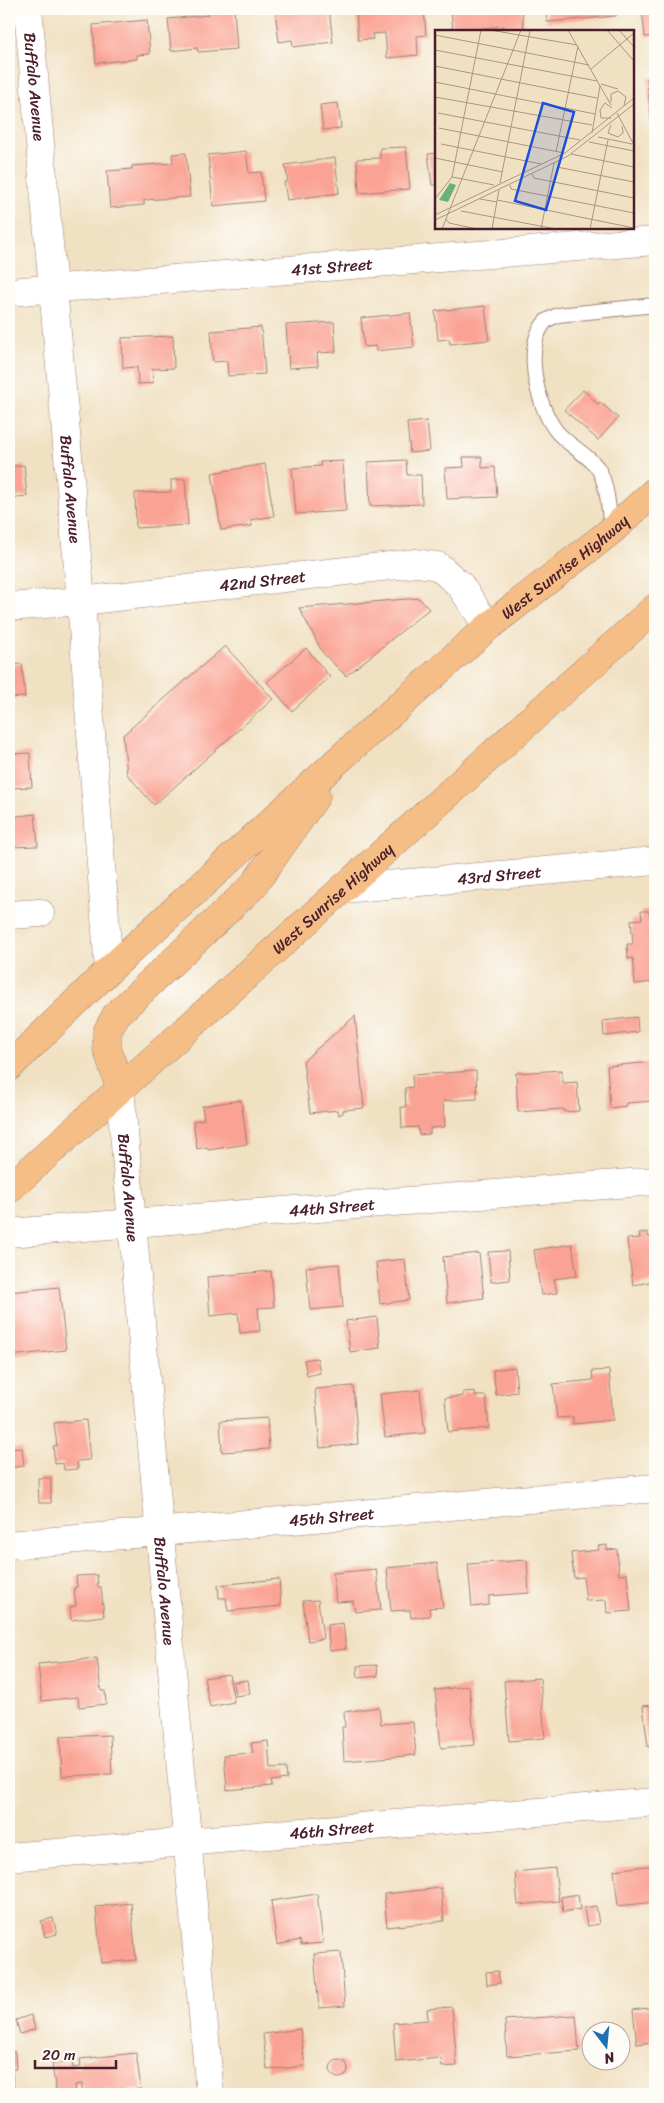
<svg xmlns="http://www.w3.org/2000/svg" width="664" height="2103" font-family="Sriracha,sans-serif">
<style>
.building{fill:#faa293}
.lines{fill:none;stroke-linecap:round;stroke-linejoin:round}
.lane-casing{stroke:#9e8077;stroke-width:16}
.street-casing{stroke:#9e8077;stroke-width:29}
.highway-casing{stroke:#9e8077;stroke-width:29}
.lane{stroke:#fff;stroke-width:14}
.street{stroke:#fff;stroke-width:28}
.highway{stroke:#f6be87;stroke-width:28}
.labels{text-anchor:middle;stroke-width:4;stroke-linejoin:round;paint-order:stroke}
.street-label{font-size:16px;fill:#4a1f2b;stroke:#fdfcf7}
.inset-road{fill:none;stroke:#ae9386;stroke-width:1}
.view{fill:#1d4ed8;fill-opacity:0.15;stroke:#1d4ed8;stroke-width:2.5}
.inset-edge{fill:none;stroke:#4a1f2b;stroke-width:2.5}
</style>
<rect width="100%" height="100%" fill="#fdfcf7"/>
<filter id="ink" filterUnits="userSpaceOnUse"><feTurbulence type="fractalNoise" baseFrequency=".02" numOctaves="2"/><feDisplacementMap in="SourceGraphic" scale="10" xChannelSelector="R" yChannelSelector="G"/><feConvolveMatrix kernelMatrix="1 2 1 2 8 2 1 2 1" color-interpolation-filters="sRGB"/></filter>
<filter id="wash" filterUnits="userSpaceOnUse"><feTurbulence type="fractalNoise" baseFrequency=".0096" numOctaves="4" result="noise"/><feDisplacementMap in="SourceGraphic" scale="20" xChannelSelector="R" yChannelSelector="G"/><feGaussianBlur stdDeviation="1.12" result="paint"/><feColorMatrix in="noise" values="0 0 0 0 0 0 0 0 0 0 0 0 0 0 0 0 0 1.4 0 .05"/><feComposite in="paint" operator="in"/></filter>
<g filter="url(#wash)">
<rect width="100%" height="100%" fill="#f1e1c3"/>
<g id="blocks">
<g class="building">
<polygon points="208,9 234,9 237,49 198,52 197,48 171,51 168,19 208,15"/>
<polygon points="293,9 329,9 333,42 293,47 292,40 279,42 275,11"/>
<polygon points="356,9 424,9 426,35 417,36 418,55 387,58 385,33 372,34 373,39 358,40"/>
<polygon points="451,9 522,9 524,31 505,31 504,26 453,31"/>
<polygon points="546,9 615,9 616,16 547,22"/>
<polygon points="642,9 655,9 655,36 645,37"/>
<polygon points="147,20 150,54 137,55 137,59 96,63 93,25"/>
<polygon points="647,78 655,78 655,151 654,151"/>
<polygon points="338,103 341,128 323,130 320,105"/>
<polygon points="406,147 410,189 359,193 357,159 380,158 380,148"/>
<polygon points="246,151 249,173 261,172 264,201 213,206 208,155"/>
<polygon points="186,153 190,197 144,200 144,205 110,208 107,171 132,169 132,166 173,163 172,154"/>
<polygon points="437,153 437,185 432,185 428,154"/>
<polygon points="335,158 339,193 287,200 284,182 288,181 285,165"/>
<polygon points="485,306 489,340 450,344 449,339 438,340 435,311"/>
<polygon points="410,313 414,347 376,351 376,346 364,347 361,318"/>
<polygon points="334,322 336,352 317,353 318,366 289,368 286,325"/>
<polygon points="261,327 265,374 228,376 227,361 213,362 211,331"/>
<polygon points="173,336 174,368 152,369 153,383 138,384 137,367 123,368 122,338"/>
<polygon points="583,390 598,404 600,402 618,418 598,440 564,410"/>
<polygon points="427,421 430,451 410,453 407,423"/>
<polygon points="463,457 482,457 482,468 495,467 497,497 447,499 445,468 464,467"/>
<polygon points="406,460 407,475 421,475 422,504 370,506 368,462"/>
<polygon points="343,461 346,511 296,514 292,468 321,466 320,462"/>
<polygon points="265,464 274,516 251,520 252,526 221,530 212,473"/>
<polygon points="24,465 27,496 9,498 9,467"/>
<polygon points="185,479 188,525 136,528 135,493 171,492 171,480"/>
<polygon points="419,598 429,609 346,676 323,653 299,608"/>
<polygon points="225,646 273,699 154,805 127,774 123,735"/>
<polygon points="306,648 330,677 292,711 267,682"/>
<polygon points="22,664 25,697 9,698 9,665"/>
<polygon points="30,753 32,787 9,788 9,754"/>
<polygon points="35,814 38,846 9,847 9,817"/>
<polygon points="641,911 649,911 650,917 655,917 655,982 635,984 633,958 628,959 627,944 633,944 631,920 642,919"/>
<polygon points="355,1016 364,1108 343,1110 343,1113 339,1115 338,1110 310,1113 303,1061"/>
<polygon points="637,1017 638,1032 604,1036 603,1021"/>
<polygon points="655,1062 655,1101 626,1103 626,1106 610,1108 607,1066"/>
<polygon points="562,1070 563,1083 577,1082 579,1111 564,1112 564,1109 518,1112 516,1073"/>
<polygon points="476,1071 477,1099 443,1101 445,1127 430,1128 430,1134 419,1135 418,1127 402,1128 401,1107 406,1107 405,1088 413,1087 412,1075"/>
<polygon points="241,1100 247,1144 208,1150 207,1147 197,1149 193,1121 204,1119 202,1106"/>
<polygon points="648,1232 648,1237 655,1236 655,1281 633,1285 627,1239 640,1238 639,1234"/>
<polygon points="572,1244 577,1276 554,1279 557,1293 541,1295 534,1250"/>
<polygon points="508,1251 510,1280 491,1282 488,1252"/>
<polygon points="479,1253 484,1298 447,1303 443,1257"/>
<polygon points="405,1259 409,1300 380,1304 376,1262"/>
<polygon points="339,1264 343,1307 310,1310 306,1267"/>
<polygon points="271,1271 274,1307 258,1308 260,1331 240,1333 238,1313 210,1316 207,1277"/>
<polygon points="59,1287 66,1350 9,1356 9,1292"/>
<polygon points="377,1317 380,1348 350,1352 346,1321"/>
<polygon points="317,1358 320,1373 307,1376 304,1360"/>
<polygon points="515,1367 517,1392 496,1395 493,1370"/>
<polygon points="609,1370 613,1420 573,1424 573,1417 557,1418 553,1384 593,1380 592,1371"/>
<polygon points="353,1386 358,1444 320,1448 315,1389"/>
<polygon points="420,1390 425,1433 385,1437 380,1394"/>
<polygon points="475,1391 475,1396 486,1396 489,1428 448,1432 445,1398 463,1396 463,1392"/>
<polygon points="267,1418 269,1449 222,1452 220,1421"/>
<polygon points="86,1420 90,1460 77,1461 78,1469 64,1470 63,1463 55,1464 53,1446 57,1446 54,1423"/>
<polygon points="22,1448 24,1466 9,1468 9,1449"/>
<polygon points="38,1478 51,1478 51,1503 39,1503"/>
<polygon points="607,1545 607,1550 617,1549 619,1575 627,1574 631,1611 607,1613 606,1600 586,1601 583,1577 574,1578 571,1553 599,1550 598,1546"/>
<polygon points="527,1560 529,1593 489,1596 489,1605 472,1607 468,1564"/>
<polygon points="437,1563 443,1607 429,1608 430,1616 411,1618 410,1610 391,1611 387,1568"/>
<polygon points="376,1569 381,1610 355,1612 353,1601 336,1602 333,1573"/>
<polygon points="97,1575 98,1587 101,1587 104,1616 71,1620 70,1607 76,1606 74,1588 77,1587 76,1576"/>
<polygon points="279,1579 281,1606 228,1611 226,1598 219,1598 218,1585"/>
<polygon points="318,1600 323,1639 308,1641 303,1601"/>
<polygon points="343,1623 346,1649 330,1651 327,1625"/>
<polygon points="97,1658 101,1691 105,1691 106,1704 79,1707 78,1697 42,1701 38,1664"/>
<polygon points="377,1665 378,1676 358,1678 357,1666"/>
<polygon points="229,1674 234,1702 210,1707 204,1678"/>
<polygon points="540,1678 545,1738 509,1741 504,1681"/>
<polygon points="248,1680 250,1694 235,1696 233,1682"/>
<polygon points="469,1686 475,1745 441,1748 435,1690"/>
<polygon points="652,1701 655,1701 655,1746 648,1747 643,1706 652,1705"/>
<polygon points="379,1707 381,1724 413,1722 416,1755 344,1761 342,1727 345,1727 344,1712"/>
<polygon points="110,1735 112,1774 62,1776 60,1737"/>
<polygon points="268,1741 270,1769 286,1768 287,1779 271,1781 272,1786 227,1790 224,1755 253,1753 251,1743"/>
<polygon points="655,1865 655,1902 618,1906 614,1870"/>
<polygon points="555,1868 559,1901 518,1905 515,1872"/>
<polygon points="441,1888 444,1921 387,1927 384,1894"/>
<polygon points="317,1894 323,1943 301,1945 300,1940 277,1945 271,1901"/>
<polygon points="578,1894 580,1909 563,1912 561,1897"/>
<polygon points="131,1903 136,1960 101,1963 96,1907"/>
<polygon points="596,1906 599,1924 587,1926 584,1908"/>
<polygon points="53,1918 57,1934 45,1937 41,1921"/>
<polygon points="341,1952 345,2006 319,2008 314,1954"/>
<polygon points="498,1971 500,1983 487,1985 486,1972"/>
<polygon points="452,2007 457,2066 442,2067 441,2058 396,2062 393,2023 428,2020 427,2009"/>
<polygon points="655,2007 655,2052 654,2052 653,2042 637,2044 633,2010"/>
<polygon points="31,2015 35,2029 20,2034 16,2020"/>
<polygon points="576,2015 579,2051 507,2056 505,2020"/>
<polygon points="300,2029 305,2066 267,2070 263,2034"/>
<polygon points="15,2052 16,2069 12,2069 14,2094 9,2094 9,2053"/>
<polygon points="136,2053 141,2089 126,2090 127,2094 110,2094 109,2090 82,2093 82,2084 75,2085 76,2092 56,2094 52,2064 72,2062 73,2068 81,2067 80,2059"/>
<circle cx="339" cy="2069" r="9"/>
</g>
</g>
</g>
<g filter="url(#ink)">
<use href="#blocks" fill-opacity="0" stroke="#9e8077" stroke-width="1"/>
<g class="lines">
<defs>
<path id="lane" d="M611,531C609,513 608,482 597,467C585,452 565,444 554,428C537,403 523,348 545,322C548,319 554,317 558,315L655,305"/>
<g id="street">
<path id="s1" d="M28,9L81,601L109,970"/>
<path id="s2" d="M9,292L655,241"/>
<path id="s3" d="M9,607L81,601L416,563L438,566L460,585L488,627"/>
<path id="s4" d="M342,889L655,861"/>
<polyline points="9,915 40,913"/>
<path id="s5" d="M120,1088L210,2094"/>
<path id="s6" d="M9,1233L655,1181"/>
<path id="s7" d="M9,1545L655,1488"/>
<path id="s8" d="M9,1857L655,1802"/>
</g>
<g id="highway">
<path id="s9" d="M9,1067L109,970L345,754L488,627L611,531L655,491"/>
<polyline points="120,1088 107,1048 107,1032 116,1015 253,886 316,796"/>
<path id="s10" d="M9,1189L655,608"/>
</g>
</defs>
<use href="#lane" class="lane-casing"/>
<use href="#street" class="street-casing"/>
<use href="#highway" class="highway-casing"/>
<use href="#lane" class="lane"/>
<use href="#street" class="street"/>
<use href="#highway" class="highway"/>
</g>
</g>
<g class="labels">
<g class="street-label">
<text dy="6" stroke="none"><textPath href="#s1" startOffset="78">Buffalo Avenue</textPath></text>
<text dy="6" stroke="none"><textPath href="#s2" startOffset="324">41st Street</textPath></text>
<text dy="6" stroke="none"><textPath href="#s1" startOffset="482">Buffalo Avenue</textPath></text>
<text dy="6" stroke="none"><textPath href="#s9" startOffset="748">West Sunrise Highway</textPath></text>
<text dy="6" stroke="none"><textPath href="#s3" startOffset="255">42nd Street</textPath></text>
<text dy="6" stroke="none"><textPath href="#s4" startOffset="158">43rd Street</textPath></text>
<text dy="6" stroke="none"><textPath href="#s10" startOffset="435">West Sunrise Highway</textPath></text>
<text dy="6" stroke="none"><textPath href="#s5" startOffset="100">Buffalo Avenue</textPath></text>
<text dy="6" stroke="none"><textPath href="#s6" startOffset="324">44th Street</textPath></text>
<text dy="6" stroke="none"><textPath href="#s7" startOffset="324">45th Street</textPath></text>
<text dy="6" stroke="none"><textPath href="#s5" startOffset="505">Buffalo Avenue</textPath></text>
<text dy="6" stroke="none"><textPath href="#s8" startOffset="324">46th Street</textPath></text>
</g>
</g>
<g transform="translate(435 30)">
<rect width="199" height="199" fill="#f1e1c3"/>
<path d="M15,153L21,155L13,172L4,170Z" fill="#6ab278"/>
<path class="inset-road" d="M55,0L142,15M133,0L176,75M172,0L199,31M184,0L199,17M0,5L154,35M0,20L162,51M0,36L162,68M156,39L199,3M0,52L160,84M166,54L183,59M0,67L157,95M176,72V64L183,61L191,67L189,75M3,83L145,110M182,83L199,115M176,88H166L165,80L170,73L177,78M176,95L173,103L183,107L188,103L187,96M4,98L129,123M157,103L165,56M163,107L197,114M154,112L199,121M6,114L106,134M121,122L143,16M136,124L199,137M0,128L68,142M122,137L199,152M97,144L99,148L199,168M17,147L46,0M65,153L95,0M75,155L76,159L199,183M0,169L17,147L59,155M45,169L62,172M62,170L199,198M26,181L121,199M0,185L130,123L199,68M11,189L14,193L42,199M0,190L133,126L199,74M7,199L86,0M57,199L64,160M106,199L119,133M155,199L173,110"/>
<path class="view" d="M108,73L139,82L111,180L80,171Z"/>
<rect width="199" height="199" class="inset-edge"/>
</g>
<rect width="664" height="2103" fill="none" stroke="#fdfcf7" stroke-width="30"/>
<g transform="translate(606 2046) rotate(164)"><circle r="24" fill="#fdfcf7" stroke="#b5a4a5"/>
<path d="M0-4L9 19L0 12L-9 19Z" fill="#1f6fb2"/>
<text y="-8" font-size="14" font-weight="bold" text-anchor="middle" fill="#4a1f2b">N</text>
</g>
<path d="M35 2060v8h81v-8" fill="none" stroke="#4a1f2b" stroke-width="2.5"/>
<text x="42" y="2060" font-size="15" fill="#4a1f2b" stroke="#fdfcf7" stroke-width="4" paint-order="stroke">20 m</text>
</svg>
